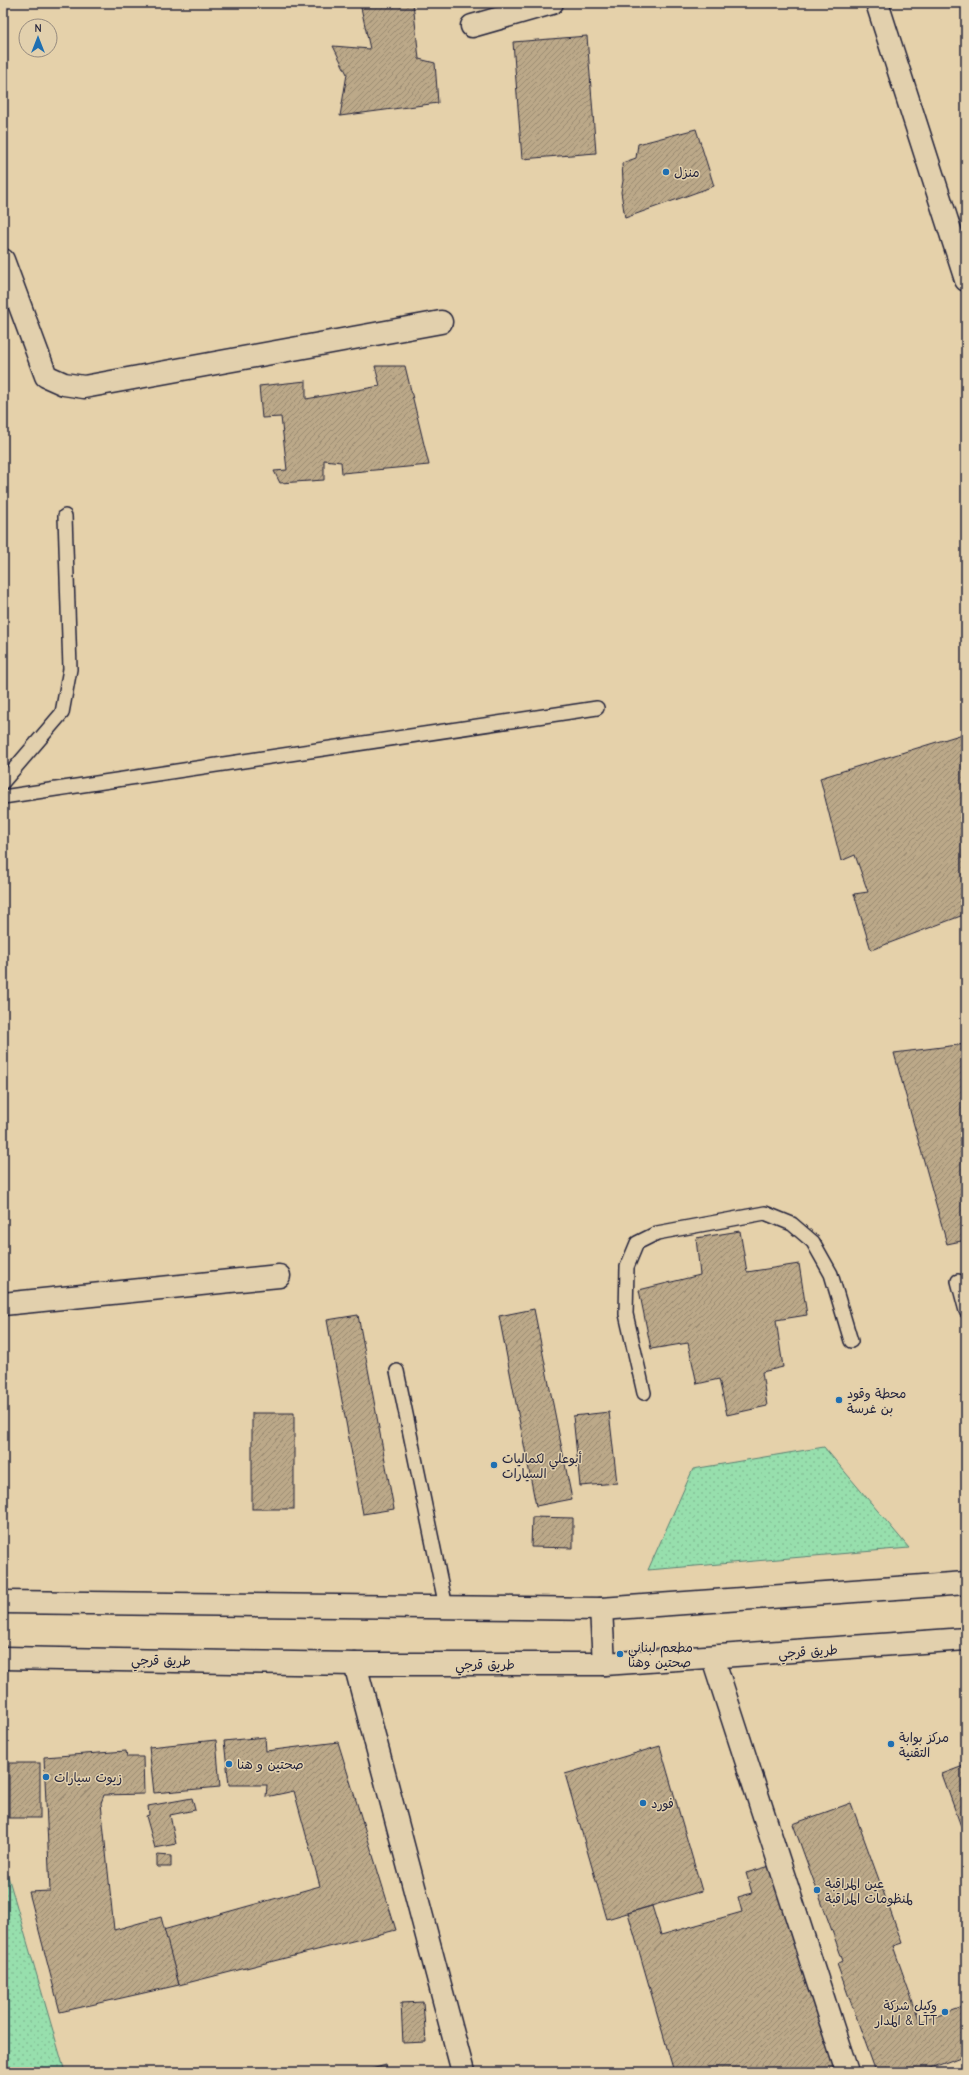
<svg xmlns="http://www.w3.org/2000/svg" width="969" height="2075" font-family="'Comic Neue','Playpen Sans Arabic',sans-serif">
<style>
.grass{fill:url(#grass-dots);stroke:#5c8074}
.building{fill:url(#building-hatch);stroke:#22223b}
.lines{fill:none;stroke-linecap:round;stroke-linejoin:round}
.lane-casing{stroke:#22223b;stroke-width:16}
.street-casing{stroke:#22223b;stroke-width:25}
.highway-casing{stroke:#22223b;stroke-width:25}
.lane{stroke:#e2d0ad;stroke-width:13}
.street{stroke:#e2d0ad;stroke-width:22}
.highway{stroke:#e2d0ad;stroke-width:22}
.poi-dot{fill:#1f6fb2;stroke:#e2d0ad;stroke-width:1.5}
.labels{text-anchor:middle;stroke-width:3;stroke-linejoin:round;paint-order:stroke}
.poi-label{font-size:13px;fill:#22223b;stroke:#e2d0ad;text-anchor:start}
.street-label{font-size:13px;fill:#22223b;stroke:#e2d0ad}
</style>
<defs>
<pattern id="grass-dots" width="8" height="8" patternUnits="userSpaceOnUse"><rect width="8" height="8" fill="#97dfad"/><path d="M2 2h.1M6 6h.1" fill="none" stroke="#82bf96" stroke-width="1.8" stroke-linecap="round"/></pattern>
<pattern id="building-hatch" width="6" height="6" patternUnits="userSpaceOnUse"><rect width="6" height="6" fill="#bca989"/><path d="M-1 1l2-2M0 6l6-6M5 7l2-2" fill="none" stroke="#988971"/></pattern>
</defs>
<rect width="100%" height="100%" fill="#e5d1aa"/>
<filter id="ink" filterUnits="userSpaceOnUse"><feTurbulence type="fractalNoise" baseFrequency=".025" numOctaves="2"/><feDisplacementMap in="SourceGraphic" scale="8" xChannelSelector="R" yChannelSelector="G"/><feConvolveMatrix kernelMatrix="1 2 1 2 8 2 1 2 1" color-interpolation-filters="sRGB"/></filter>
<g filter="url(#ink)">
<g class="grass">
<polygon points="824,1447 909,1548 648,1570 693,1469"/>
<polygon points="3,1859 65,2072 3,2072"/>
</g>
<g class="building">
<polygon points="360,3 413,3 419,59 435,63 438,103 340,116 347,74 333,46 370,49"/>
<polygon points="587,36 596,153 522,159 513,42"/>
<polygon points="696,129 714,186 625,218 621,192 623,181 622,163 636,158 638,144"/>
<polygon points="375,366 405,366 429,465 342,473 341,462 324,460 324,480 280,483 274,471 287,470 281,417 262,418 259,386 306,381 306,399 380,386"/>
<polygon points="966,733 966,914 871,950 854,894 868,892 855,855 841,861 820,778"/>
<polygon points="966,1044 966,1240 947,1244 894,1053"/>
<polygon points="740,1231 747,1272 799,1264 807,1315 776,1320 783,1367 762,1372 767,1406 727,1415 719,1379 697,1384 688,1343 651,1349 639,1290 700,1275 696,1238"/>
<polygon points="534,1309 572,1499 536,1506 499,1316"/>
<polygon points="358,1315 394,1509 363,1514 327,1320"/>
<polygon points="609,1412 617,1483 580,1486 573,1416"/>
<rect x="252" y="1413" width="42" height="96"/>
<polygon points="532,1517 573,1518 573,1548 531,1547"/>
<polygon points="265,1737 266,1751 338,1742 396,1930 179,1985 163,1930 320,1886 294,1791 266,1797 267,1785 229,1785 224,1741"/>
<polygon points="216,1740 220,1787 154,1793 149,1747"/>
<polygon points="660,1746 702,1891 607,1919 565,1774"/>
<polygon points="126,1751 127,1757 143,1757 144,1794 104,1795 101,1803 114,1930 161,1917 179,1985 60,2012 29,1892 50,1891 44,1757"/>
<rect x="9" y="1763" width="31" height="55"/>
<polygon points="966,1765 966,1840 942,1774"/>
<polygon points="192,1798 195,1810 170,1815 176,1844 155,1848 146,1816 149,1815 148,1806"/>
<polygon points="851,1803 902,1943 893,1946 920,2022 966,2006 966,2055 920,2072 876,2072 837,1964 843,1961 793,1824"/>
<polygon points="157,1855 171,1856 171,1867 157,1867"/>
<polygon points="777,1864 837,2072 674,2072 628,1913 652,1906 661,1935 742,1912 738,1897 752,1893 746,1873"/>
<polygon points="423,2002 426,2042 403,2043 401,2003"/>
<polygon points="386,2065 387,2072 361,2072"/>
</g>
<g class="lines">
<defs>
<g id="lane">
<polyline points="3,782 62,713 70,669 65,516"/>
<polyline points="3,797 597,708"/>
<polyline points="958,1281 966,1311"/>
<polyline points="397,1371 446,1607"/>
<polyline points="644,1393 626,1314 627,1267 637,1243 657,1233 765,1213 792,1224 813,1242 831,1274 851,1341"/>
</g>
<g id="street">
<polyline points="877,3 966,280"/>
<polyline points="472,26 552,3"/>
<polyline points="3,260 46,376 64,384 84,387 441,322"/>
<polyline points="3,1304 279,1276"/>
<polyline points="713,1658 847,2072"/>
<polyline points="355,1664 463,2072"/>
</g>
<g id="highway">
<polyline points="3,1602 601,1609 966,1583"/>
<polyline points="601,1609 604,1664"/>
<polyline points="3,1658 355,1664 604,1664 966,1639"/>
</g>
</defs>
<use href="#lane" class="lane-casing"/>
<use href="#street" class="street-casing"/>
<use href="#highway" class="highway-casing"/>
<use href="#lane" class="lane"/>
<use href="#street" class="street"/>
<use href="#highway" class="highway"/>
</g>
</g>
<g class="poi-dot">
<circle cx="666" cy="172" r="4"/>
<circle cx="839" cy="1400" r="4"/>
<circle cx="494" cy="1465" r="4"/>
<circle cx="620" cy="1654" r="4"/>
<circle cx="891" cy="1744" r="4"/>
<circle cx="229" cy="1764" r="4"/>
<circle cx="46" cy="1777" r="4"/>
<circle cx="643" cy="1803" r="4"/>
<circle cx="817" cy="1890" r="4"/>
<circle cx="945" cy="2012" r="4"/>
</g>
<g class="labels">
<g class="poi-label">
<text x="674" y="177">منزل</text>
<text x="847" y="1398">محطة وقود<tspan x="847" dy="15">بن غرسة</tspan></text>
<text x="502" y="1463">أبوعلي لكماليات<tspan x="502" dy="15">السيارات</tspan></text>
<text x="628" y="1652">مطعم لبناني<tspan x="628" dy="15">صحتين وهنا</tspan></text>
<text x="899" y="1742">مركز بوابة<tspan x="899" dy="15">التقنية</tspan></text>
<text x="237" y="1769">صحتين و هنا</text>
<text x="54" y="1782">زيوت سيارات</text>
<text x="651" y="1808">فورد</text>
<text x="825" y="1888">عين المراقبة<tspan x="825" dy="15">لمنظومات المراقبة</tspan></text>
<text x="937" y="2010" text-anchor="end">وكيل شركة<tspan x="937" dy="15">المدار &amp; LTT</tspan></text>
</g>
<g class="street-label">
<text transform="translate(808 1651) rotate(-4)" y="5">طريق قرجي</text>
<text transform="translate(161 1660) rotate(1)" y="5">طريق قرجي</text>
<text x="485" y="1669">طريق قرجي</text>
</g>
</g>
<rect width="969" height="2075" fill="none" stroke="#e2d0ad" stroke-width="16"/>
<rect x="8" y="8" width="953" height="2059" fill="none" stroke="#22223b" stroke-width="1.5" filter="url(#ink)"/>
<g transform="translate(38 38)"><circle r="19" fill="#e2d0ad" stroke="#958a7f"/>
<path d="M0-3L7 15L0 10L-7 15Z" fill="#1f6fb2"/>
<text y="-6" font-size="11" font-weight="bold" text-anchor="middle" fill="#22223b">N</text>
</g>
</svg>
